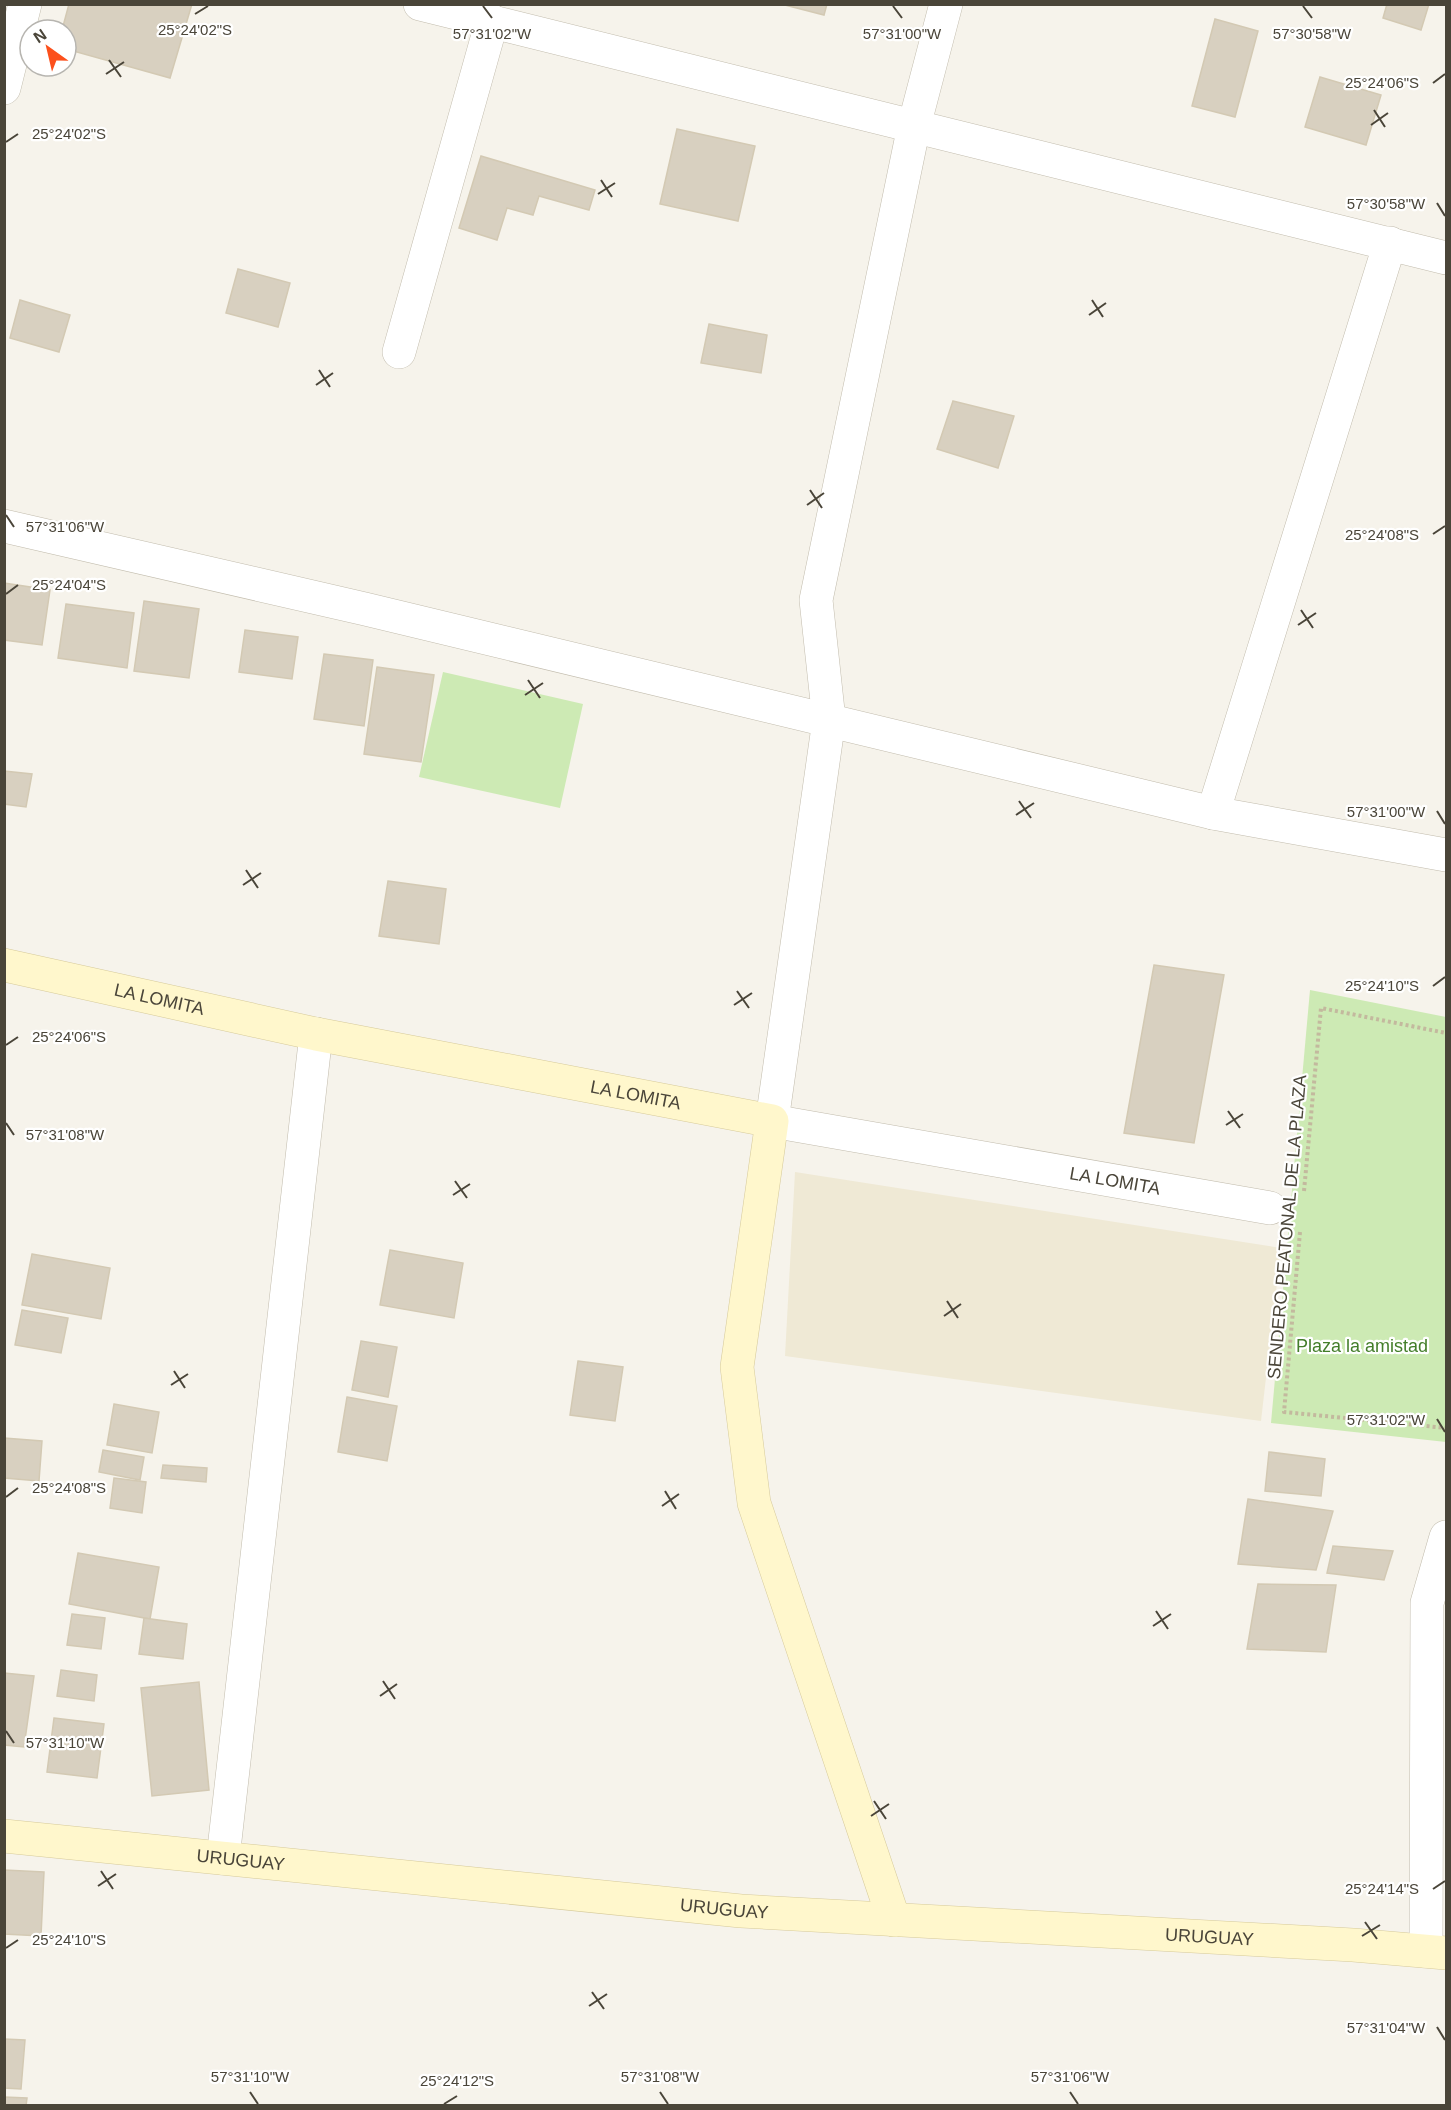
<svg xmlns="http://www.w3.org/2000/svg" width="1451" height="2110" font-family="Arial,sans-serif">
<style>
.education{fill:#efe9d5}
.green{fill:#cdeab4}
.building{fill:#d8d0c0;stroke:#d3c9b3;stroke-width:1.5}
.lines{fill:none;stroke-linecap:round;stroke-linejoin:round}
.street-casing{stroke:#c2bcad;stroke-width:34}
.secondary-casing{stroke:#d6ca9b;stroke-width:34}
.path{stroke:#c3b99e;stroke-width:4;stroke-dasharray:3 3;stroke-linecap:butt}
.street{stroke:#fff;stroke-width:33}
.secondary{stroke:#fff7cc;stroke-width:33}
.ticks{fill:none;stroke:#4a4539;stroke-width:2}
.labels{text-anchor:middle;stroke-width:4.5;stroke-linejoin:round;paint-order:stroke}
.street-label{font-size:18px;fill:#4a4539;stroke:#fff}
.park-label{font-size:18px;fill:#437e2a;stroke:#fff}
.ticks-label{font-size:15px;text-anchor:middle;fill:#4a4539;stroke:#fff;stroke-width:4.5;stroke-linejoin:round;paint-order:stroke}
</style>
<rect width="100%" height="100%" fill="#f6f3eb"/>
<polygon class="education" points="795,1172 1281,1248 1261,1421 785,1356"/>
<g class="green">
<polygon points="443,672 583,704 560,808 419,777"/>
<polygon points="1310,990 1446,1017 1446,1442 1271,1423"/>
</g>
<g class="building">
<polygon points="69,4 192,4 170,78 66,49 66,30 62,30"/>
<polygon points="781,4 827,4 824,15"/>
<polygon points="1387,4 1429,4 1421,30 1383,18"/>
<polygon points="1215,19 1258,31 1235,117 1192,106"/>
<polygon points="1320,77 1381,95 1366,145 1305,127"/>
<polygon points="677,129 755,146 738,221 660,204"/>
<polygon points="481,156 595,190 589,210 539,196 533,215 507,208 497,240 459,228"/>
<polygon points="238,269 290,283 278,327 226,313"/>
<polygon points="20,300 70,315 59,352 10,338"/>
<polygon points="709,324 767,335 761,373 701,363"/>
<polygon points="953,401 1014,416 998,468 937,449"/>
<polygon points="4,583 50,590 42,645 4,640"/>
<polygon points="144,601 199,609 189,678 134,671"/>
<polygon points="66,604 134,613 127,668 58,658"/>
<polygon points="245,630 298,637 292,679 239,672"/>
<polygon points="324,654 373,660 364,726 314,719"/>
<polygon points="377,667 434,675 421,762 364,754"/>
<polygon points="4,771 32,774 26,807 4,804"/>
<polygon points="388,881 446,889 439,944 379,936"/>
<polygon points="1154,965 1224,975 1194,1143 1124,1133"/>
<polygon points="390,1250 463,1263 454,1318 380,1305"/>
<polygon points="32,1254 110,1268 101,1319 22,1305"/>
<polygon points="22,1310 68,1318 61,1353 15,1345"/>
<polygon points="361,1341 397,1347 388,1397 352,1390"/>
<polygon points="578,1361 623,1367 615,1421 570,1415"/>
<polygon points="347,1397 397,1406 387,1461 338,1452"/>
<polygon points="114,1404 159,1412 152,1453 107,1445"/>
<polygon points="4,1438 42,1441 39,1481 4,1478"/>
<polygon points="103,1450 144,1457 140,1480 99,1472"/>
<polygon points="1269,1452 1325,1459 1321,1496 1265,1491"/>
<polygon points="163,1465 207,1468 206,1482 161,1478"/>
<polygon points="114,1478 146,1482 142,1513 110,1508"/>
<polygon points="1248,1499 1333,1511 1316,1570 1238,1564"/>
<polygon points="1333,1546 1393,1551 1384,1580 1327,1573"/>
<polygon points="78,1553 159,1567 150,1619 69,1604"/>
<polygon points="1258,1584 1336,1585 1326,1652 1247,1649"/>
<polygon points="72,1614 105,1618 101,1649 67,1645"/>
<polygon points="144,1618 187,1624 183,1659 139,1654"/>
<polygon points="61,1670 97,1675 94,1701 57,1696"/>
<polygon points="4,1673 34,1676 24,1747 4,1745"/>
<polygon points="199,1682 209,1790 152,1796 141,1688"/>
<polygon points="54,1718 104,1724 97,1778 47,1772"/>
<polygon points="4,1870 44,1872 41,1936 4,1934"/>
<polygon points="4,2039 25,2040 21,2089 4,2088"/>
<polygon points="4,2097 27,2098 26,2106 4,2106"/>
</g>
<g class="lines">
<defs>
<g id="street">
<polyline points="420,4 1446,258"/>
<path id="s1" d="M946,4L914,126L816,600L829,720L772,1121L1270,1208"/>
<polyline points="4,88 25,4"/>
<polyline points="399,352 492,21"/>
<polyline points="4,526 365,609 1213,813 1446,855"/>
<polyline points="1213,813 1390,243"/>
<polyline points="223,1858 316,1034"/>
<polyline points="1426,1951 1427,1603 1446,1537"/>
</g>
<g id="secondary">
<path id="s2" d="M4,965L316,1034L772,1121L737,1367L754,1503L894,1920"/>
<path id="s3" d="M4,1836L741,1911L1353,1945L1446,1953"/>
</g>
</defs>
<use href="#street" class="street-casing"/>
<use href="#secondary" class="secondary-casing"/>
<g class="path">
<polyline points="1304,1191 1321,1008 1446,1033"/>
<polyline points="1300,1232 1284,1412 1446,1428"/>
</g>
<use href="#street" class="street"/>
<use href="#secondary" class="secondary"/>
</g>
<path class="ticks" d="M483,6L492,18M893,6L902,18M1303,6L1312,18M195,14L208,6M109,60L121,77M106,74L124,62M1433,83L1445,74M1374,110L1385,127M1371,125L1388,113M6,142L18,134M601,180L612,197M598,194L615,183M1437,203L1445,216M1092,300L1103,317M1089,315L1106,303M319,370L330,387M316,385L333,373M810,490L822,508M807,505L824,493M6,515L14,527M1433,534L1445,526M6,594L18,585M1301,610L1313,628M1298,625L1316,613M528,680L540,698M525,695L543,683M1019,801L1031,818M1437,811L1445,824M1016,815L1034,803M246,870L258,888M243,885L261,873M1433,986L1445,977M737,991L749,1008M734,1005L752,993M6,1045L18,1037M1228,1111L1240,1128M6,1123L14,1135M1226,1125L1243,1114M455,1181L467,1198M453,1195L470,1184M947,1301L958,1318M944,1316L961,1304M174,1371L185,1388M171,1385L188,1374M1437,1419L1445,1432M665,1491L676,1509M6,1497L18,1488M662,1506L679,1494M1156,1611L1168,1629M1153,1626L1171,1614M383,1681L395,1699M380,1696L397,1684M6,1731L14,1743M874,1801L886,1819M871,1816L889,1804M101,1871L113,1889M98,1886L116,1874M1433,1889L1445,1881M1365,1922L1377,1939M1362,1936L1380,1925M6,1948L18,1940M592,1992L604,2009M589,2006L607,1994M1437,2027L1445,2040M250,2092L258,2104M660,2092L668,2104M1070,2092L1078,2104M444,2104L457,2096"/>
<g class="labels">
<g class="street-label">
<text dy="6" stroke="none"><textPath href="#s2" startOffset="159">LA LOMITA</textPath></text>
<text dy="6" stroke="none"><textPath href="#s2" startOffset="645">LA LOMITA</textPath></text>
<text dy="6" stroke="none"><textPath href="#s1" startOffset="1484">LA LOMITA</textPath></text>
<text transform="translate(1287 1227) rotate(-85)" y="6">SENDERO PEATONAL DE LA PLAZA</text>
<text dy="6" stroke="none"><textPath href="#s3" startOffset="238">URUGUAY</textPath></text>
<text dy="6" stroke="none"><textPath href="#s3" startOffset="724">URUGUAY</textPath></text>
<text dy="6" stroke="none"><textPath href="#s3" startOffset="1210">URUGUAY</textPath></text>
</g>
<g class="park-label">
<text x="1362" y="1352">Plaza la amistad</text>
</g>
</g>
<g class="ticks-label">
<text x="195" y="35">25°24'02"S</text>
<text x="492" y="39">57°31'02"W</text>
<text x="902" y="39">57°31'00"W</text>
<text x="1312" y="39">57°30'58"W</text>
<text x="1382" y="88">25°24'06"S</text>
<text x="69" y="139">25°24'02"S</text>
<text x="1386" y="209">57°30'58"W</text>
<text x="65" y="532">57°31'06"W</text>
<text x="1382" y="540">25°24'08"S</text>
<text x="69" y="590">25°24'04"S</text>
<text x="1386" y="817">57°31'00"W</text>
<text x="1382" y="991">25°24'10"S</text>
<text x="69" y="1042">25°24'06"S</text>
<text x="65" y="1140">57°31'08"W</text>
<text x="1386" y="1425">57°31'02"W</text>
<text x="69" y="1493">25°24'08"S</text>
<text x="65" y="1748">57°31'10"W</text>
<text x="1382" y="1894">25°24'14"S</text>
<text x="69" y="1945">25°24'10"S</text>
<text x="1386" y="2033">57°31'04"W</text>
<text x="250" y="2082">57°31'10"W</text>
<text x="660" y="2082">57°31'08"W</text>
<text x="1070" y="2082">57°31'06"W</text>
<text x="457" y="2086">25°24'12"S</text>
</g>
<rect width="1451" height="2110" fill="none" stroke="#4a4539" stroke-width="12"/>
<g transform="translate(48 48) rotate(326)"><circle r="28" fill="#ffffff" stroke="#b7b5b0" stroke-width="1.5"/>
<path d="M0-4.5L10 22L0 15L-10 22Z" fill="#fc501c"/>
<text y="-9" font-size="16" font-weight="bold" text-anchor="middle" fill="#4a4539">N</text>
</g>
</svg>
